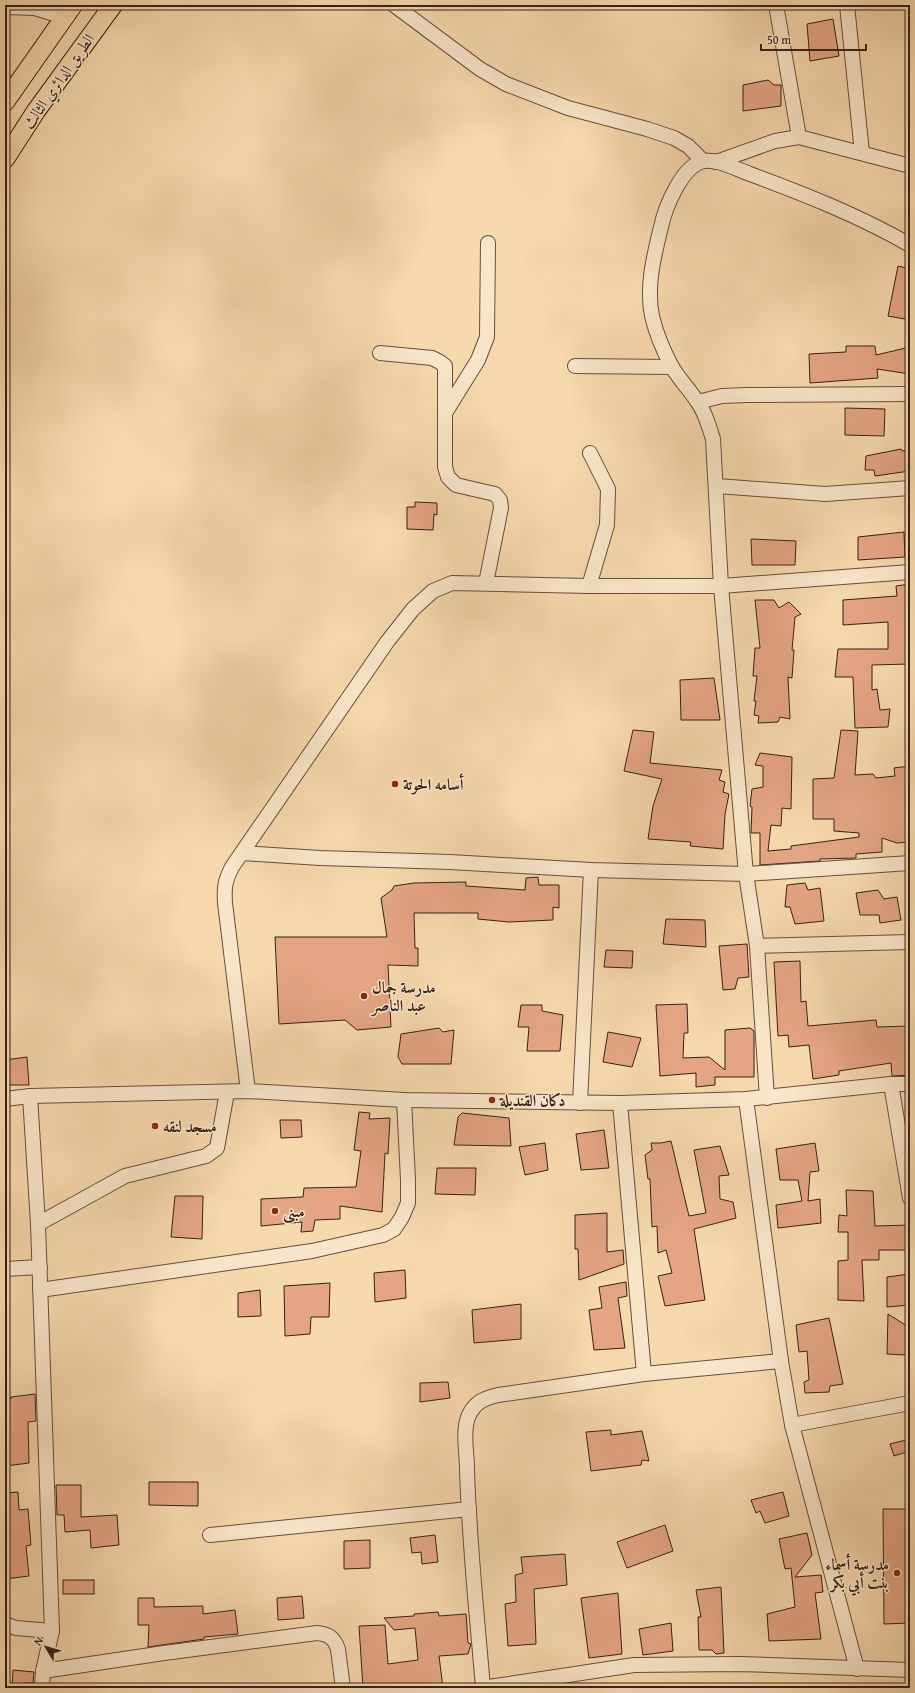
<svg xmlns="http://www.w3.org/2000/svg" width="915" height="1693" font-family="'Gentium Book Plus',Amiri,serif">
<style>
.building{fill:#e5a584;stroke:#35211a}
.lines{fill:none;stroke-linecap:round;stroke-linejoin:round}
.minor-casing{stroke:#654f3f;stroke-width:16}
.major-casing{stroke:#35211a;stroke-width:20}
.minor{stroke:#f9e6ca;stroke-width:14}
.major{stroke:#f6d9ad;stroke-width:18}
.poi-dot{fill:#8f2418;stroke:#f9e6ca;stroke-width:1.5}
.labels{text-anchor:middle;stroke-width:3;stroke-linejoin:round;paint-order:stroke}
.street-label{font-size:16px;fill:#35211a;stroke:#f9e6ca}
.poi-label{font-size:16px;font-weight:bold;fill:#35211a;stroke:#f9e6ca;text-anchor:start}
</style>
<rect width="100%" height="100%" fill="#f6d9ad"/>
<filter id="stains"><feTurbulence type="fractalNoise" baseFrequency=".005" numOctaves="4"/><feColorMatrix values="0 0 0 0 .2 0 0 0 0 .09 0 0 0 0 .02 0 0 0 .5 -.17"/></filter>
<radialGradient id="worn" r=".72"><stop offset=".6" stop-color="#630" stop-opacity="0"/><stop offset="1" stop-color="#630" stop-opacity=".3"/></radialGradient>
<g class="building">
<polygon points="833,19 839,56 810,61 807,24"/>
<polygon points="768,80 774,85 781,85 781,106 743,111 743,85"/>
<polygon points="898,266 910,269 910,320 888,316"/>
<polygon points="846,346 875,346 876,355 910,347 910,374 877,369 878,378 810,383 809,354 846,352"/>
<polygon points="845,408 885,409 884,436 845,435"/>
<polygon points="901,449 902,451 910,450 910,471 875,476 874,470 865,470 866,456"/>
<polygon points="415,502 437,503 437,515 434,514 433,530 407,529 407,507 415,507"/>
<polygon points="904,532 905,557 858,560 858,537"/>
<polygon points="751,539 796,541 795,565 752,565"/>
<polygon points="910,584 910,664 872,665 872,690 877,689 880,710 890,709 888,727 855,728 853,677 835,677 838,649 888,649 888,622 843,625 843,600 897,596 896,586"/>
<polygon points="755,600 774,600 779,608 789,602 801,614 795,617 792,650 794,650 792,678 788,677 790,719 780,717 778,722 758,723 759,716 754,715 756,701 754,701 757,676 753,676 755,648 760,648"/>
<polygon points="714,678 720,720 681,720 680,680"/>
<polygon points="633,730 654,732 650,763 722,770 719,780 725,782 723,792 729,794 725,814 723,849 690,846 691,842 648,839 653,806 662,779 624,771"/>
<polygon points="841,730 858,731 855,775 873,774 876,778 895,776 894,768 910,766 910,842 897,843 882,838 882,852 856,854 856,858 820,859 820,861 760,865 760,833 751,833 752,807 750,806 752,789 763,787 763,766 755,765 760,753 792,757 791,809 782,808 781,826 771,825 768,851 791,849 791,846 859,837 859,833 834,831 834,819 813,819 813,779 834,778"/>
<polygon points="538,877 539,885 559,885 559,908 553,907 553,920 509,922 478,919 478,913 414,913 415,948 418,948 418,966 388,965 391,1027 357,1030 345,1020 279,1024 275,937 387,937 381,898 392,890 394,886 414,883 466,882 466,886 525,890 526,878"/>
<polygon points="805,883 808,890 820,888 824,921 795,924 790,907 785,907 787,885"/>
<polygon points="878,890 884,899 897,897 901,920 880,923 879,915 860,915 856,893"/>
<polygon points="666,919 705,920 706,947 663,944"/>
<polygon points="747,944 749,977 738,978 735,989 723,990 719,946"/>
<polygon points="606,950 633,951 632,968 604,967"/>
<polygon points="800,961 801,1002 806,1001 808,1026 876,1020 877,1027 910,1026 910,1075 892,1076 891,1063 839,1071 839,1075 813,1079 809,1045 789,1047 788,1035 778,1036 774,962"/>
<polygon points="687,1004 688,1033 684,1033 683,1058 709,1057 725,1070 725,1030 750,1028 754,1031 754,1077 715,1077 715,1085 696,1087 696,1073 660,1076 656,1005"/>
<polygon points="521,1005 542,1005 542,1011 563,1015 560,1051 527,1051 529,1027 518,1027"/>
<polygon points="439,1028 443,1032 454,1030 451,1064 402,1064 398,1057 401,1034"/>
<polygon points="608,1032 641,1038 632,1067 603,1062"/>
<polygon points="27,1057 29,1085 5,1085 5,1060"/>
<polygon points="359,1112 370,1113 369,1119 390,1118 388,1154 385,1153 382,1212 340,1206 340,1219 315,1220 313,1231 301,1232 302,1222 261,1226 261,1199 303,1197 304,1188 356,1187 361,1151 354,1150"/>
<polygon points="462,1113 509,1118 511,1146 454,1145 458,1117"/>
<polygon points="280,1120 301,1120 302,1137 281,1138"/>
<polygon points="604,1130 609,1168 581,1170 576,1134"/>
<polygon points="671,1141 689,1216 706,1213 694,1150 720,1146 729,1175 719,1176 720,1199 733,1202 736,1218 694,1229 705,1300 665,1306 658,1276 672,1273 666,1250 658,1253 657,1226 652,1227 650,1179 648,1179 645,1155 652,1150 651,1143 661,1143"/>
<polygon points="545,1143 548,1170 525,1175 519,1147"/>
<polygon points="815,1143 819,1171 810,1172 808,1201 820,1199 821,1223 778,1228 776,1205 802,1201 798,1180 780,1180 776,1149"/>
<polygon points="437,1168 476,1168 475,1195 435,1194"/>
<polygon points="846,1190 873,1191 875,1226 910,1225 910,1250 879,1250 879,1260 862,1260 864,1301 838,1300 838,1261 848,1260 848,1232 838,1232 839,1215 847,1216"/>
<polygon points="175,1196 203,1196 202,1239 171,1237"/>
<polygon points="607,1213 607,1252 623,1250 624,1264 579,1280 578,1249 575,1249 575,1215"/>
<polygon points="405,1270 406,1298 375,1302 374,1273"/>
<polygon points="910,1274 910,1305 887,1307 887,1277"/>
<polygon points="626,1282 627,1296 618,1298 625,1348 594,1350 589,1310 602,1308 599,1287"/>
<polygon points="330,1283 329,1317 311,1317 310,1334 285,1336 284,1286"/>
<polygon points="260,1290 261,1316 238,1317 238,1293"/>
<polygon points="521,1304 521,1339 474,1343 472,1310"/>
<polygon points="888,1314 910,1328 910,1348 908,1348 906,1355 887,1354"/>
<polygon points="829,1318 843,1384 830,1386 829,1392 805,1393 804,1382 809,1380 807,1351 799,1352 796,1325"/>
<polygon points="448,1382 450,1398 420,1402 420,1383"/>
<polygon points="35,1394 36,1421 28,1422 29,1463 5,1466 5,1399 11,1399 11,1397"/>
<polygon points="611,1430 611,1435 642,1431 649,1461 642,1460 641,1465 591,1471 586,1432"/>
<polygon points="910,1439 910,1451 894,1456 890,1444"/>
<polygon points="149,1482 198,1482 198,1506 149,1505"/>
<polygon points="56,1485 81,1485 81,1517 117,1515 119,1545 91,1548 90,1530 65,1532 64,1515 57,1515"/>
<polygon points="18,1492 19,1510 28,1509 31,1545 26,1546 29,1576 5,1579 5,1568 9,1567 5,1522 5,1493"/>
<polygon points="783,1492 789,1516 765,1523 760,1511 756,1513 751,1500"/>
<polygon points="883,1509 910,1509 910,1623 884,1624"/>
<polygon points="665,1525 673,1551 627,1568 617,1542"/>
<polygon points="807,1533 812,1555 795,1577 821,1575 823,1592 815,1593 821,1639 769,1641 767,1614 795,1607 791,1568 785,1569 779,1539"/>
<polygon points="435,1535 438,1562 422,1564 421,1552 412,1553 410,1538"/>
<polygon points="370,1540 370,1568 344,1569 344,1541"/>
<polygon points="565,1554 567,1585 534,1589 536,1644 508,1646 505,1604 516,1602 515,1575 523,1573 521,1557"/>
<rect x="63" y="1580" width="31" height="14"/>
<polygon points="721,1587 724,1653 716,1654 712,1650 699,1650 698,1617 701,1617 696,1590"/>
<polygon points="618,1593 622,1654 589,1658 581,1598"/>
<polygon points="302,1596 304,1618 278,1620 277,1598"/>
<polygon points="138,1598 154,1598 154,1607 203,1606 203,1614 235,1610 238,1634 204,1637 204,1639 148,1647 149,1625 138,1625"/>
<polygon points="438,1612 439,1616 466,1614 468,1643 471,1644 468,1654 439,1656 443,1688 363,1688 359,1626 385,1625 388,1664 418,1660 415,1628 394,1630 384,1618 414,1616 414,1614"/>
<polygon points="671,1623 673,1651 643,1655 639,1629"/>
<polygon points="13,1670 34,1672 33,1683 25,1683 25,1688 12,1688"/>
</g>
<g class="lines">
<defs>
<g id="minor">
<polyline points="394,5 480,69 506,84 568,108 647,129 674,138 688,146 703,161"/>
<polyline points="776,5 799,137"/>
<polyline points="847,5 862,153"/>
<polyline points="5,7 35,8 64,17"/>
<polyline points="716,162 775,141 799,137 910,166"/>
<polyline points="380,353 432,358 440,362 445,366 445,467 448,477 456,485 495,494 500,500 501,508 486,583"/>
<polyline points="575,366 672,367"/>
<polyline points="698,402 722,396 747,395 910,394"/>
<polyline points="445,413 478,360 487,337 488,243"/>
<polyline points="717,486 825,494 910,488"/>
<polyline points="589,586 607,525 608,489 590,453"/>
<polyline points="242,853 320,858 450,862 591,870 746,874 910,863"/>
<polyline points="757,946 910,942"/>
<polyline points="891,1084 910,1198"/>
<path d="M248,1091L225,903C224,887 225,881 232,867L387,642L413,609L433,591L452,583L589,586H721L910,572"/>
<polyline points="30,1096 38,1224 52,1631 43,1671 42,1688"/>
<path d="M767,1098L757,946L746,874L721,586L713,439C709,426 705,412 697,401C689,389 679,379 672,367C664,352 656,333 652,316C646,286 654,256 661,227C665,208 682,165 704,161C719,159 736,169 750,174C804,194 860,216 910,245"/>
<polyline points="5,1099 30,1096 248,1091 404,1100 620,1103 746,1099 891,1084 910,1084"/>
<polyline points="746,1099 781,1361 792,1425 857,1669"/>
<polyline points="580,1103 591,870"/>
<polyline points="620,1103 644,1374"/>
<polyline points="38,1224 125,1176 206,1156 217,1148 227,1092"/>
<polyline points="5,1269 40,1267"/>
<polyline points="40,1290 312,1251 383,1235 394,1229 402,1217 408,1203 408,1180 404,1100"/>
<polyline points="792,1425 910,1403"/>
<polyline points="210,1535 469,1509"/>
<polyline points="5,1624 16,1628 52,1631"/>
<path d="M43,1671L164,1653L317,1633C329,1634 334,1638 338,1649L343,1688"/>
<polyline points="482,1688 634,1665 740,1664 910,1670"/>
<path d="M483,1688C477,1615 469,1542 467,1469C467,1453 462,1430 469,1415C475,1402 485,1398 498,1395L644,1374L781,1361"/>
</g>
<g id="major">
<polyline points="5,102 73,5"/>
<polyline points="5,159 36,111 113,5"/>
</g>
</defs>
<use href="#minor" class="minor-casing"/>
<use href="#major" class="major-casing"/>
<use href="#minor" class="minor"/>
<use href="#major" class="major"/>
</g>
<g class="poi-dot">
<circle cx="395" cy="784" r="4"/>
<circle cx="364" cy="996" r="4"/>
<circle cx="492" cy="1100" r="4"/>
<circle cx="155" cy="1126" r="4"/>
<circle cx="275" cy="1211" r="4"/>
<circle cx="897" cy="1573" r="4"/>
</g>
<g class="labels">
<g class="street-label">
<text transform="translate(58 81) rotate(-55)" y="6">الطريق الدائري الثالث</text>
</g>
<g class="poi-label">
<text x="403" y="790">أسامه الحوتة</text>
<text x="372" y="993">مدرسة جمال<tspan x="372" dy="18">عبد الناصر</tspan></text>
<text x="500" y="1106">دكان القنديلة</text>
<text x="163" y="1132">مسجد لنقه</text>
<text x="283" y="1217">مبنى</text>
<text x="889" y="1570" text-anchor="end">مدرسة أسماء<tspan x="889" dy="18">بنت أبي بكر</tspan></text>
</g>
</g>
<rect width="915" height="1693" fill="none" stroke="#f6d9ad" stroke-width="20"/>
<rect x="6" y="6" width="903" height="1681" fill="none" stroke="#35211a" stroke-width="2"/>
<rect x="10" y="10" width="895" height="1673" fill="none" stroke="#35211a"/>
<g transform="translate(46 1647) rotate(308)" stroke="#f9e6ca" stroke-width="3" paint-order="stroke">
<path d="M0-3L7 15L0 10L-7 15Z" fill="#35211a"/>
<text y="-6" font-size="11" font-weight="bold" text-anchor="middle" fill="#35211a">N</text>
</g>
<path d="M761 44v6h105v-6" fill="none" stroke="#35211a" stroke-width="2"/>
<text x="767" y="44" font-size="12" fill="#35211a" stroke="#f9e6ca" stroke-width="3" paint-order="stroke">50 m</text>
<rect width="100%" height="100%" filter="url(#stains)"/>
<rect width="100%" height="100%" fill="url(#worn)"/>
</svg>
